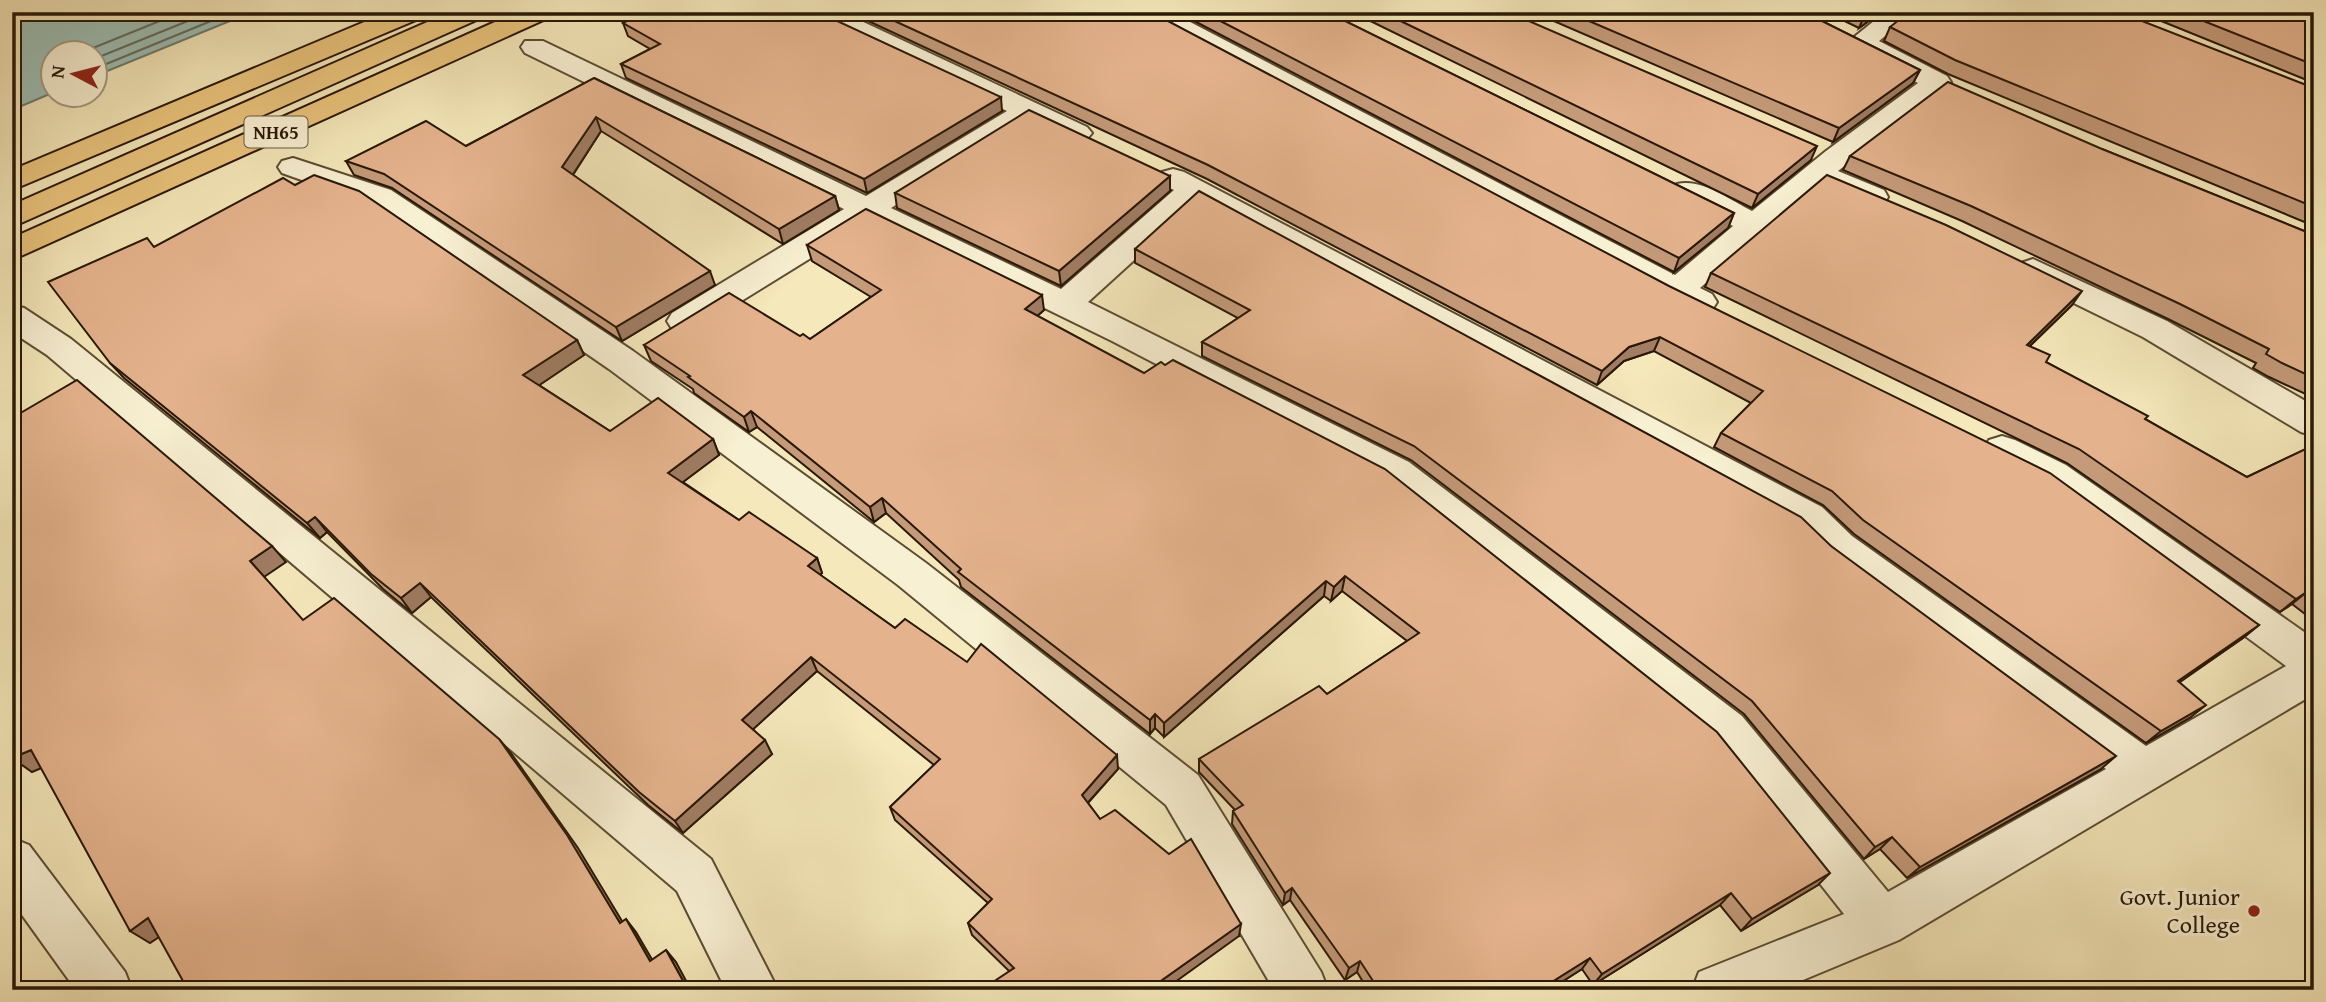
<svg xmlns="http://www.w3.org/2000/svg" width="2326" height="1002" font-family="'Gentium Book Plus',serif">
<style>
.water{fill:#9dbfb5;stroke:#6f7c6f;stroke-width:2}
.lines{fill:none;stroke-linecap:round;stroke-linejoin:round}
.shore{stroke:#636c5e;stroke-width:2}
.street-casing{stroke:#5c4c33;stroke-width:4}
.highway-casing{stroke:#291806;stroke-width:4}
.street{fill:#f8f0d2;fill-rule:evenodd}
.highway{fill:#eac47d;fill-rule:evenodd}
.wall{fill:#c49a79;stroke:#291806;stroke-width:2}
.shaded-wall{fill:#a07d63;stroke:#291806;stroke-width:2}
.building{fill:#e4b38d;stroke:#291806;stroke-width:2}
.poi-dot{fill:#8f2418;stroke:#f8f0d2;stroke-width:2.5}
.labels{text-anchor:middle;stroke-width:6;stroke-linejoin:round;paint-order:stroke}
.shield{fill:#f8f0d2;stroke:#675943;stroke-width:2}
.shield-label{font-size:19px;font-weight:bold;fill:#291806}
.near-poi-label{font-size:24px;fill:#291806;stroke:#f8f0d2;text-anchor:end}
</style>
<rect width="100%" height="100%" fill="#f5e8ba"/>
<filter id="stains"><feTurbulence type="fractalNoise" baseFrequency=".00286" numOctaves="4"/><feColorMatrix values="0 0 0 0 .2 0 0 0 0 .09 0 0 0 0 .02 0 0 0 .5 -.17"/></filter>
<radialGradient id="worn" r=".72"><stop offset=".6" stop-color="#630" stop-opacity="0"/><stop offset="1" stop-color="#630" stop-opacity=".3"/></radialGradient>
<polygon class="water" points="12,12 252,12 95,76 94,52 52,52 52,93 12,110"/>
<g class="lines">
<g class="shore">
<polyline points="83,52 182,12"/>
<polyline points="94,59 210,12"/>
<polyline points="94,69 233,12"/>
</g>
<defs>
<g id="street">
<path d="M807,12H842L1087,127L1092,133L1087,139L1077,142L1067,139L1030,122L891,208L1061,289L1174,190L1162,184L1158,178L1162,172L1173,169L1184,172L1822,507L1852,536L2146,746L2286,666L2040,485L1989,460L1983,450L1989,440L2002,436L2015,440L2066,465L2314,639V694L1899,940L1779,990H1692L1699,972L1844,914L1710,744L1383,482L1112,341L869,222L696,329L684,332L672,329L667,321L672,313L844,209L525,53L521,47L525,41H543L866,196L1007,111L811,18ZM1198,202L1794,529L1824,558L2106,769L1888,892L1742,716L1409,462L1088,302Z"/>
<path d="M1138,12H1171L1675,275L1733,226L1677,198L1673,191L1677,184C1702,178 1730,200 1752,211L1826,151L1918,83L1852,48L1848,42L1885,12H1915L1879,41L1947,76L1951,82L1838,171L1884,190L1888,197L1884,204C1862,209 1840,194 1820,185L1700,288L1712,294L1717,302L1712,310L1700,313L1688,310L1142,18Z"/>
<polygon points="293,158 391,190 633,351 926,563 1198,775 1321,972 1328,990 1274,990 1166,805 898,585 609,369 369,204 282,173 278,167 282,161"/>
<polygon points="2033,259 2167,321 2314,406 2314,436 2301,432 2143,337 2021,277 2017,270 2021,263"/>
<polygon points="12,305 24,308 71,339 711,859 778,990 726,990 677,891 47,355 12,332"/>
<polygon points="12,838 29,845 125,972 132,990 76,990 12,901"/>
</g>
<g id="highway">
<polygon points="388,12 420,14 416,20 12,190 12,170"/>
<polygon points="450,12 485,12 481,18 12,227 12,205"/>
<polygon points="517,12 552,12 548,18 12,260 12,238"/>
</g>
</defs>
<use href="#street" class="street-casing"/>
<use href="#highway" class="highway-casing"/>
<use href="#street" class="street"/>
<use href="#highway" class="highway"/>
</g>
<g class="wall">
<polygon points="849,12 1151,12 2259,625 2243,638 2179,682 2191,717 2146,743 1854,534 1823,505 1714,447 1721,433 1751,403 1654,351 1624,361 1597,385 1207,179"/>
<polygon points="1177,12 1327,12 1734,213 1728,228 1674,272"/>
<polygon points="1352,12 1508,12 1811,160 1752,208"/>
<polygon points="1533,12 1804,12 1920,70 1913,83 1833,142"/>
<polygon points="1826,12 1881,12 1859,28"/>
<polygon points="2139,12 2314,12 2314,83"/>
<polygon points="623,23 1002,111 867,193 626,78 621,64 650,49 628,36"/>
<polygon points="1890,27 2314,88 2314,226 1948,74 1884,41"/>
<polygon points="594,78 835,196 839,210 783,244 601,131 573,175 715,285 622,341 392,188 354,175 346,161 466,146"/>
<polygon points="2102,149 2314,235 2314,398 2269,377 2253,368 2256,363 2168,319 1962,221 1843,170 1850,156"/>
<polygon points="1170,191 1061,286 897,208 895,193"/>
<polygon points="807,245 1044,310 1037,316 1818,885 1741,931 1720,905 1593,985 1582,969 1549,990 1368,990 1357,972 1345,980 1290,900 1283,905 1232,824 1233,811 1235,810 1199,772 1199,759 1327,694 1407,641 1342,591 1331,601 1324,596 1164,737 1155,728 1150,734 961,587 959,580 886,513 874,522 757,427 749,432 694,393 693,389 651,361 644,345 800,336 810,339 871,297 812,261"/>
<polygon points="154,247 577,340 584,355 539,385 610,431 713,439 719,455 683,482 739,520 817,558 822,573 820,575 895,628 1118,769 1088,803 1100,819 1239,936 1009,971 972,935 968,923 988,903 895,820 890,807 934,765 817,671 753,729 772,754 683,833 648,805 431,597 412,613 383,589 327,532 320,538 124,378 110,363"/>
<polygon points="1135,249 1831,546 2101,769 1907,878 1880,849 1864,859 1744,714 1411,460 1202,356 1202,342 1238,318 1135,263"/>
<polygon points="1711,273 2072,305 2030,346 2046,362 2247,477 2314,445 2314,621 2292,604 2280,612 2067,463 1705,287"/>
</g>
<g class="shaded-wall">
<polygon points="1868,12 1881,12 1859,28 1865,14"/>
<polygon points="1920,70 1913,83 1833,142 1839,128"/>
<polygon points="1001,97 1002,111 867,193 864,179"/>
<polygon points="596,117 601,131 568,182 562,167"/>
<polygon points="1817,146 1811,160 1752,208 1758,194"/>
<polygon points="1170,176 1170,191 1061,286 1059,271"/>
<polygon points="835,196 839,210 783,244 779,229"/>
<polygon points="1734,213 1728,228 1674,272 1679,258"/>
<polygon points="710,271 715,285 622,341 616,327"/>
<polygon points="2082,291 2072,305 2016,359 2027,345"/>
<polygon points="1042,295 1044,310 1027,325 1025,309"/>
<polygon points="1660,337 1654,351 1624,361 1597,385 1602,371 1629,347"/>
<polygon points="577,340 584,355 532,390 523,375"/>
<polygon points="751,411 757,427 749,432 744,417"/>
<polygon points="713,439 719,455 675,488 668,473"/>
<polygon points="882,498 886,513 874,522 870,507"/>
<polygon points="315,517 327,532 320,538 307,523"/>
<polygon points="272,546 286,562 264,577 250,561"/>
<polygon points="817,558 822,573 813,581 808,566"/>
<polygon points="1345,576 1342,591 1331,601 1334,587"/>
<polygon points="1326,581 1324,596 1164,737 1164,723"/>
<polygon points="420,583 431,597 412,613 401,598"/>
<polygon points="2308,591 2292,604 2280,612 2296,599"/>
<polygon points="2259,625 2243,638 2163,694 2178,681"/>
<polygon points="811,657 817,671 749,733 742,720"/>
<polygon points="2206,705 2191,717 2146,743 2161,731"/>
<polygon points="1155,714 1155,728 1150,734 1150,720"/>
<polygon points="499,739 511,753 578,848 631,936 620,923"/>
<polygon points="765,740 772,754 683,833 675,821"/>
<polygon points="31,750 51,764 32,772 12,758"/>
<polygon points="1117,755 1118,769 1083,808 1082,795"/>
<polygon points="2116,756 2101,769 1907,878 1920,867"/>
<polygon points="1892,837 1880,849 1864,859 1875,847"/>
<polygon points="1830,873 1818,885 1741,931 1752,919"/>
<polygon points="1292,888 1290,900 1283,905 1285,893"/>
<polygon points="1731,893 1720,905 1593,985 1602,974"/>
<polygon points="148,918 168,931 150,943 130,931"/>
<polygon points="626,919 636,932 660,973 650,961"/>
<polygon points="1241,924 1239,936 1164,990 1148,990"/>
<polygon points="666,950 676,962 691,990 688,990"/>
<polygon points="1590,958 1582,969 1549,990 1539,990"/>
<polygon points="1360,961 1357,972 1345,980 1349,968"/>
</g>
<g class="building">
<polygon points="644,12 818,12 1001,97 864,179 621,64 660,44 623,23"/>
<polygon points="875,12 1151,12 1669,286 2050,473 2259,625 2178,681 2206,705 2161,731 1863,520 1832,491 1721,433 1763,391 1660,337 1629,347 1602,371 1208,165"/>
<polygon points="1203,12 1327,12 1734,213 1679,258"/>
<polygon points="1382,12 1508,12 1817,146 1758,194"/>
<polygon points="1568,12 1804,12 1920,70 1839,128"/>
<polygon points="1909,12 2119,12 2314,88 2314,207 1955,60 1890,27"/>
<polygon points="2181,12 2314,12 2314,65"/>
<polygon points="594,78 835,196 779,229 596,117 562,167 710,271 616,327 384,174 346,161 426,121 466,146"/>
<polygon points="1948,82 2102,149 2314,235 2314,378 2282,363 2266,354 2269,349 2180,304 1971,206 1850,156"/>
<polygon points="1029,110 1170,176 1059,271 895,193"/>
<polygon points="314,175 359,191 577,340 523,375 610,431 658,398 713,439 668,473 739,520 749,512 817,558 808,566 895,628 905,619 967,662 981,644 1117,755 1082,795 1100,819 1115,810 1169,854 1191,839 1241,924 1148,990 981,990 1014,968 968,923 992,899 890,807 940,759 811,657 742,720 765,740 675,821 639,792 420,583 401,598 371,574 315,517 307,523 110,363 48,282 147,238 154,247 283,178 295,185"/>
<polygon points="1827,175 1946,225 2082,291 2027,345 2050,355 2046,362 2148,416 2145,419 2247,477 2314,445 2314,596 2308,591 2296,599 2079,449 1711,273"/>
<polygon points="1199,191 1801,517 1831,546 2116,756 1920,867 1892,837 1875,847 1752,701 1414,446 1202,342 1250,310 1135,249"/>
<polygon points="866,209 1042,295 1025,309 1144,373 1161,362 1165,365 1173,360 1385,469 1717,732 1830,873 1752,919 1731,893 1602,974 1590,958 1539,990 1379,990 1360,961 1349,968 1292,888 1285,893 1233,811 1243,805 1199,759 1319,686 1327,694 1419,633 1345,576 1334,587 1326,581 1164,723 1155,714 1150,720 958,572 961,569 882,498 870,507 751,411 744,417 688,377 690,376 644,345 729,293 800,336 803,334 810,339 881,290 807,245"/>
<polygon points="77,380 272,546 250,561 303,620 334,598 499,739 567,835 620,923 626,919 650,961 666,950 688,990 188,990 148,918 130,931 31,750 12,758 12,418"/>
</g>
<circle class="poi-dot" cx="2254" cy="911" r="7"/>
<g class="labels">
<rect class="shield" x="244.5" y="116.5" width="63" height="31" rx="5"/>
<g class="shield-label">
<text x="276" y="139">NH65</text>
</g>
<g class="near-poi-label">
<text x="2240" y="905">Govt. Junior<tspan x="2240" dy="28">College</tspan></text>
</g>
</g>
<rect width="2326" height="1002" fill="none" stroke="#f5e8ba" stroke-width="42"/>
<rect x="14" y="14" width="2298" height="974" fill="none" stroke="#291806" stroke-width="3.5"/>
<rect x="21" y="21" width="2284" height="960" fill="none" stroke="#291806" stroke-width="2"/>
<g transform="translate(74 74) rotate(277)"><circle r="33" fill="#f8f0d2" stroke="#a59a80" stroke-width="2"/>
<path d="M0-5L12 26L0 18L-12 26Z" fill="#8f2418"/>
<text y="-10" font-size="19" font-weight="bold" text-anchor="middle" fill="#291806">N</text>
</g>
<rect width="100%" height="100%" filter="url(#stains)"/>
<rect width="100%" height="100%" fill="url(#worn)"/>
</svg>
